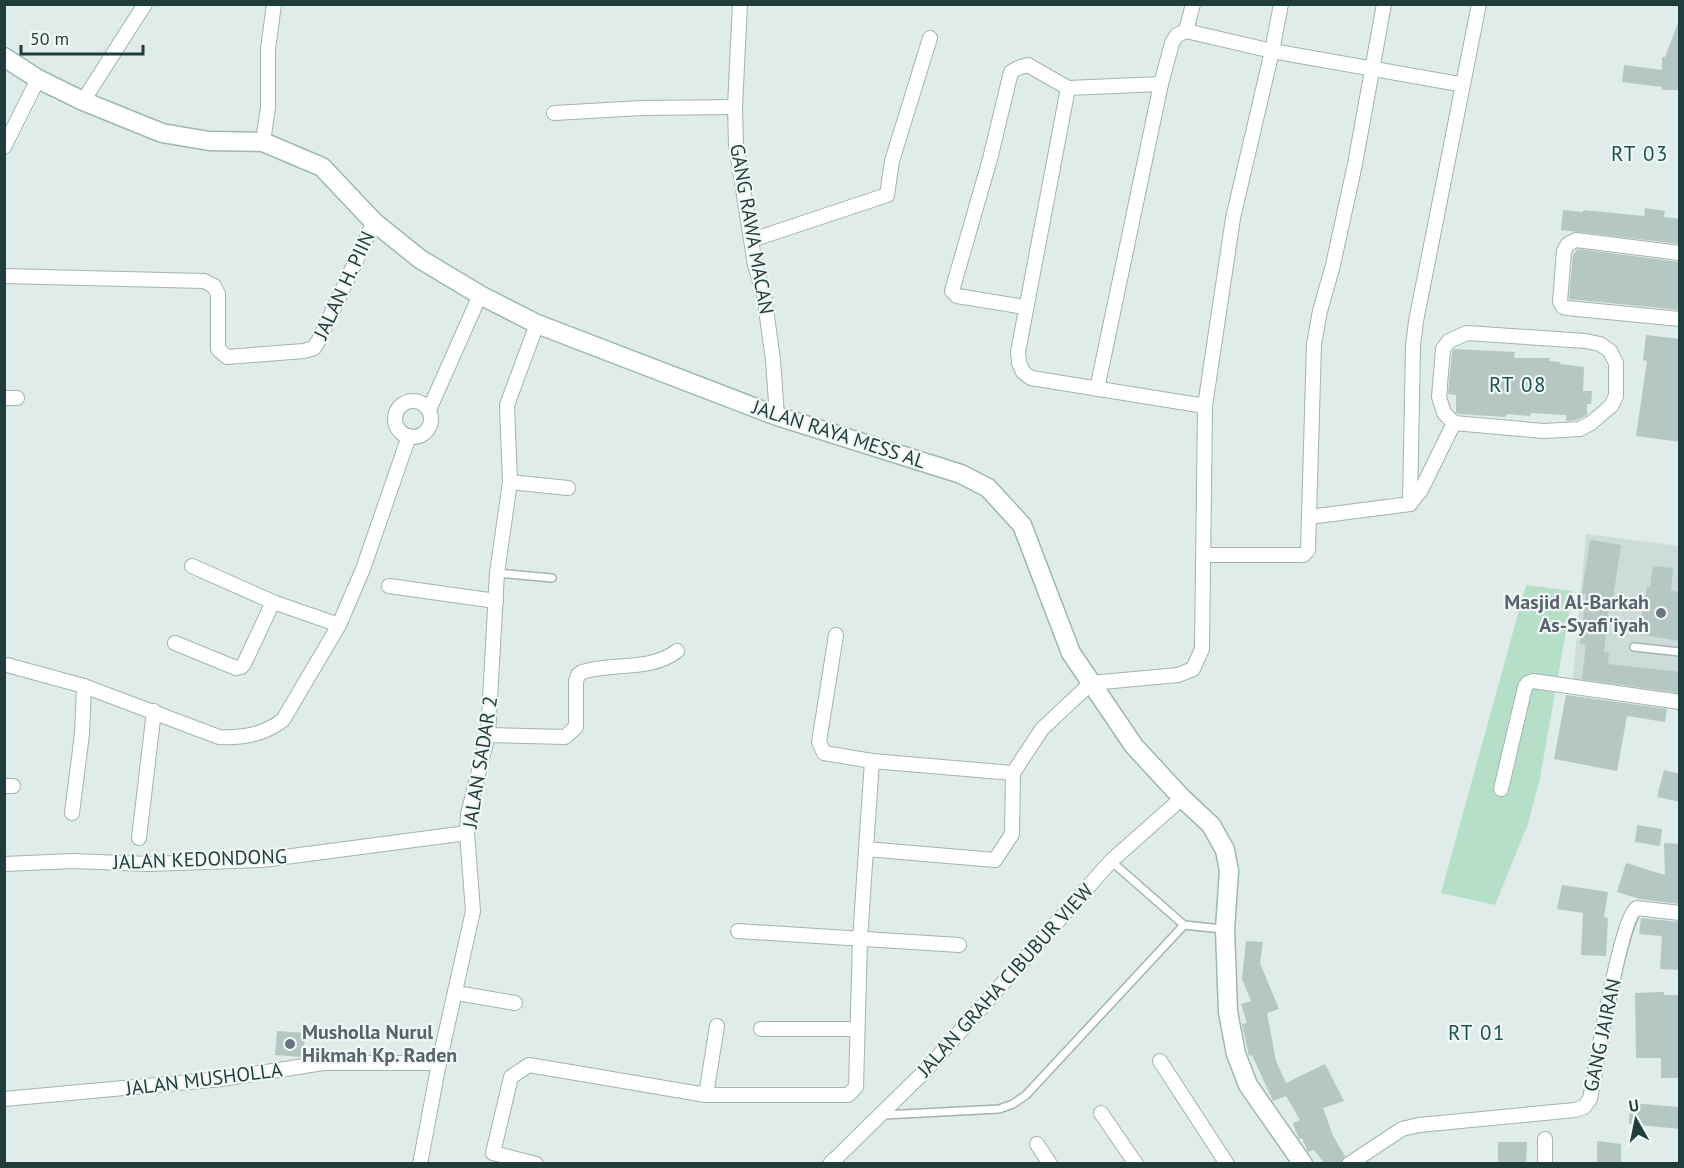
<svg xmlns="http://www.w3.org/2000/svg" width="1684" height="1168" font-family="'PT Sans',sans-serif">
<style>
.built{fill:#cddcd8}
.green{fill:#b6dfc9}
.building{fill:#b4c7c2}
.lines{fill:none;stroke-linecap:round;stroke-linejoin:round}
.lane-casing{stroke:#a2b4b1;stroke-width:10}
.street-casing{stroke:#a2b4b1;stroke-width:16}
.secondary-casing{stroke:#9db8b4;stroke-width:21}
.lane{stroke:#fff;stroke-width:7}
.street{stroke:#fff;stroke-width:14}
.secondary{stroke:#fff;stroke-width:18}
.worship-dot{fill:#6b7280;stroke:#f0f8f6;stroke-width:2}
.labels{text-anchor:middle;stroke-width:4.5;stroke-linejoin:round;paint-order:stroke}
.street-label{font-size:20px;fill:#1f3d3b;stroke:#f0f8f6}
.worship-label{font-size:20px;font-weight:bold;fill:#5b616d;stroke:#f0f8f6;text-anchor:end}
.neighbourhood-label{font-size:21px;letter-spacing:1.5px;fill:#19514f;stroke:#f0f8f6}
</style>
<rect width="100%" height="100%" fill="#dfece9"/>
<polygon class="built" points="1586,534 1679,546 1679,701 1572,687"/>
<polygon class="green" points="1526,585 1573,591 1540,778 1528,824 1495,905 1441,893"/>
<g class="building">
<polygon points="1678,23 1680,23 1680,90 1662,90 1662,87 1622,82 1624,65 1662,70 1662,57 1665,57"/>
<polygon points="1645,208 1665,211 1664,217 1680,219 1680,244 1561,230 1563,210 1583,212 1583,210 1644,216"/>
<polygon points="1578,249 1680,262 1680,310 1569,299 1573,254"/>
<polygon points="1646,335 1680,339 1680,442 1636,436 1647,361 1643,360"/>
<polygon points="1454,349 1515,352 1514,358 1550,358 1549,361 1560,362 1560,364 1584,367 1583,391 1592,391 1591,404 1587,404 1587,415 1577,420 1566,421 1566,415 1531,413 1530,416 1507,414 1505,417 1458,414 1456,412 1456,395 1448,394 1452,352"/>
<polygon points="1590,540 1621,545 1613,598 1610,597 1604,652 1609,653 1608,664 1680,672 1680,693 1582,679 1586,645 1580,644 1586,594 1582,593"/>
<polygon points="1653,566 1673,568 1671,591 1680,592 1680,641 1638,634 1647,587 1650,587"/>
<polygon points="1566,695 1667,709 1665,722 1627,716 1617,771 1554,759"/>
<polygon points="1664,770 1680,774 1680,802 1657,797"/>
<polygon points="1637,825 1662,829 1660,846 1635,842"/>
<polygon points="1664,843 1680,844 1680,904 1640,899 1617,892 1626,863 1665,875"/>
<polygon points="1562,885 1608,892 1604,917 1608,918 1606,956 1581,955 1583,913 1557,909"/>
<polygon points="1641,918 1680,922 1680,970 1660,969 1662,936 1639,934"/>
<polygon points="1246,941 1263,942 1260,963 1279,1009 1267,1013 1276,1061 1286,1083 1325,1064 1344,1101 1323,1108 1333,1136 1345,1156 1340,1164 1325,1164 1314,1150 1308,1152 1302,1138 1299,1139 1298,1137 1293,1123 1300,1120 1286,1096 1273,1101 1252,1055 1249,1056 1242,1024 1247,1023 1241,1004 1251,1001 1242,979"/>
<polygon points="1664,992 1664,995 1680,995 1680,1078 1661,1078 1661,1058 1636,1058 1635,993"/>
<polygon points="277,1031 306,1033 302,1057 275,1055"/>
<polygon points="1630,1103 1680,1107 1680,1129 1629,1124"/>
<polygon points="1597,1141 1621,1144 1621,1164 1597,1164"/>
<polygon points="1498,1142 1527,1142 1526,1164 1498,1164"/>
</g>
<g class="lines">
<defs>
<g id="lane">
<polyline points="497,573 552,578"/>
<polyline points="1634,647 1680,652"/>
<polyline points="1111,861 1184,925 1222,929"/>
<polyline points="884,1115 999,1109 1013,1104 1026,1095 1184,925"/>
</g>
<g id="street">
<polyline points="740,4 735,107 736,144 755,265 764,295 773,360 777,416"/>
<polyline points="1186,31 1272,51 1459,84 1462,87"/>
<polyline points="1068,88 1018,352 1019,363 1023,372 1031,378 1205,406"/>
<polyline points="83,101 145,4"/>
<polyline points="554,113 642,108 735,107"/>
<polyline points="263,142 268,107 268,49 274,4"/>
<polyline points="4,147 38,79"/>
<polyline points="752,240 887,195 892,161 930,38"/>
<polyline points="1680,253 1576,240 1568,244 1564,251 1560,302 1563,307 1567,308 1680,319"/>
<polyline points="4,276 204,281 214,286 218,294 218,349 227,357 304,351 314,348 319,340 374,222"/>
<polyline points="1025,307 957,296 952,291 990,159 1011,72 1018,68 1028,65 1068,88 1161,84"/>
<polygon points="1467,333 1585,341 1600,344 1610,351 1616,363 1616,396 1611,406 1591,423 1580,429 1544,431 1454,423 1444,413 1439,397 1443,349 1449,341"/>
<polyline points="1097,389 1161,84 1172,43 1177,35 1186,31 1193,4"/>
<polyline points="4,398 17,398"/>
<circle cx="413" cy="419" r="18"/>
<polyline points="429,410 480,295"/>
<polyline points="510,482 568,488"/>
<polyline points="1410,504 1413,346 1416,321 1479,4"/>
<polyline points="1309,517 1410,504 1421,490 1454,423"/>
<polyline points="1204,555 1303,555 1308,550 1314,344 1320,311 1333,265 1355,164 1384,4"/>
<polyline points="192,566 273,602 339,625"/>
<polyline points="389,586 496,601"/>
<polyline points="836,635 819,742 824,753 872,761 1013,773"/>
<polyline points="175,643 236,668 241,667 244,664 273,602"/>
<polyline points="7,665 84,686"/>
<path d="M488,735L565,737L576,727V681L578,675L582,672C613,662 649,672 677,651"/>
<polyline points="4,786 13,786"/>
<polyline points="1501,789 1525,687 1528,683 1533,681 1680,702"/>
<path d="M72,813L82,734L84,686L219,737C243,738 263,735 283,720L339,625L363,569L409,436"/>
<polyline points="139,838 154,711"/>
<polyline points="866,849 872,761"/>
<polyline points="4,864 73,861 148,864 262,860 467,833"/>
<polyline points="738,931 959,945"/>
<polyline points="456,993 515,1003"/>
<polyline points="761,1029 856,1029"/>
<polyline points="1160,1061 1227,1164"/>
<polyline points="706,1095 717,1026"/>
<polyline points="4,1099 222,1079 323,1063 439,1063"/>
<polyline points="1101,1113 1136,1164"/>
<polyline points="1037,1144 1050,1164"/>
<polyline points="420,1164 439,1063 473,911 467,833 468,814 488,735 497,573 510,482 507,405 537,324"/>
<polyline points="536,1164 493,1153 511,1077 529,1065 706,1095 848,1095 856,1087 860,940 866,849 995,860 1012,834 1013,773 1042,729 1091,683 1178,675 1193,669 1202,649 1205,406 1233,218 1272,51 1281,4"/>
<polyline points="830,1164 926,1070 1111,861 1182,798"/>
<path d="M1349,1164L1402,1129L1419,1125L1575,1110L1584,1107L1590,1099C1595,1072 1621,916 1637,908L1680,913"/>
<polyline points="1545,1164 1545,1139"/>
</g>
<polyline id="secondary" points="4,57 38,79 83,101 162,133 209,141 263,142 322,167 374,222 420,259 480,295 537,324 777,416 961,474 988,488 1022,525 1071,653 1134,746 1182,798 1211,825 1225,850 1229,871 1225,929 1228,1012 1236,1054 1248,1085 1303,1164"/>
</defs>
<use href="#lane" class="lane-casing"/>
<use href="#street" class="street-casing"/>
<use href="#secondary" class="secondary-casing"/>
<use href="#lane" class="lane"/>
<use href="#street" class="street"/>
<use href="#secondary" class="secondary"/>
</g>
<g class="worship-dot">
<circle cx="1661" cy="613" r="6"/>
<circle cx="290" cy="1044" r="6"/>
</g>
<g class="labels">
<g class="street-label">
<text transform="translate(752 229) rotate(80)" y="7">GANG RAWA MACAN</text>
<text transform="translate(344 285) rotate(-65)" y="7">JALAN H. PIIN</text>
<text transform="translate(839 434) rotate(18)" y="7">JALAN RAYA MESS AL</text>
<text transform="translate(480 762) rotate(-81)" y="7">JALAN SADAR 2</text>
<text transform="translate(200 859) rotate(-2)" y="7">JALAN KEDONDONG</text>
<text transform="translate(1005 980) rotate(-48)" y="7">JALAN GRAHA CIBUBUR VIEW</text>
<text transform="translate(1602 1035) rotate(-78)" y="7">GANG JAIRAN</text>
<text transform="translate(204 1079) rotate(-7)" y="7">JALAN MUSHOLLA</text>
</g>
<g class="worship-label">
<text x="1649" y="609">Masjid Al-Barkah<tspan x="1649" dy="23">As-Syafi'iyah</tspan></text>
<text x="302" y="1039" text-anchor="start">Musholla Nurul<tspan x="302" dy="23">Hikmah Kp. Raden</tspan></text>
</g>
<g class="neighbourhood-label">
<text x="1640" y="161">RT 03</text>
<text x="1518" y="392">RT 08</text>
<text x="1477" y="1040">RT 01</text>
</g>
</g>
<rect width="1684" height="1168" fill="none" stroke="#1f3d3b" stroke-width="12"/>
<g transform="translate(1636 1120) rotate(351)" stroke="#f0f8f6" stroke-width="4.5" paint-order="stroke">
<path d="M0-4.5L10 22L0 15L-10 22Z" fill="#1f3d3b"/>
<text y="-9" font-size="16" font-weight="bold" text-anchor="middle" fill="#1f3d3b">U</text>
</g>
<path d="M21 45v9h122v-9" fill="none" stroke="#1f3d3b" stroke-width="3"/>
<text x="30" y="45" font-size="18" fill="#1f3d3b" stroke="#f0f8f6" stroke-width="4.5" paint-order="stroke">50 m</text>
</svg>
